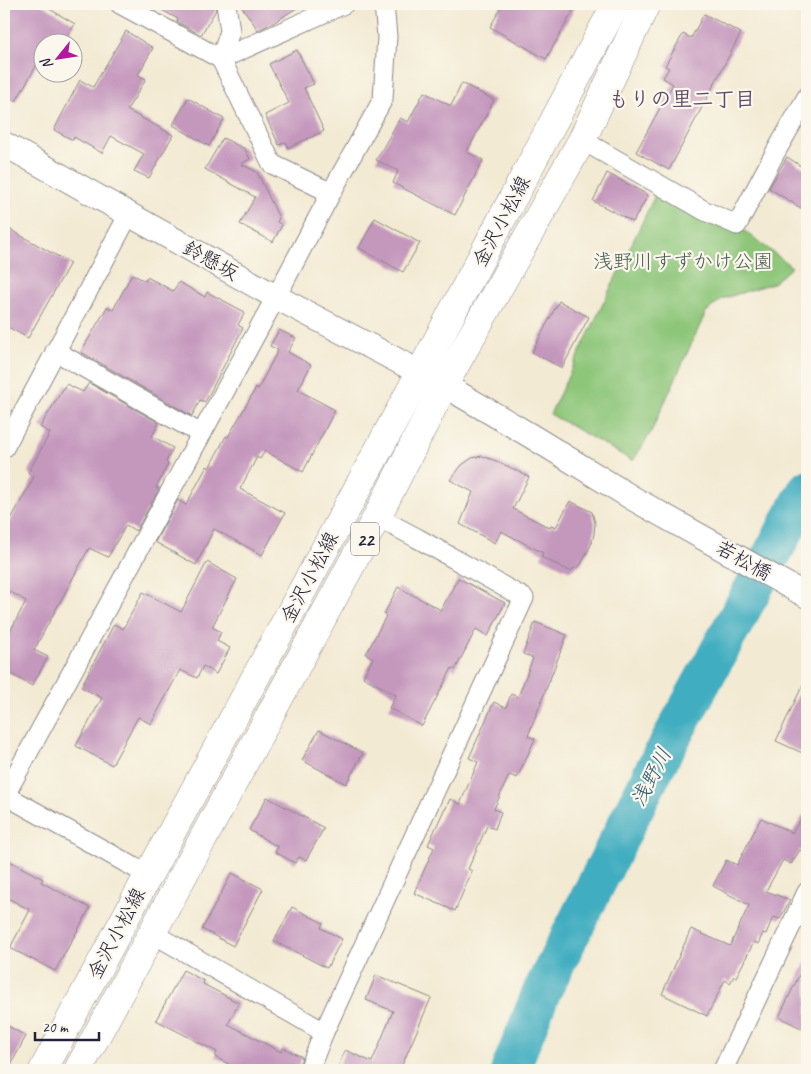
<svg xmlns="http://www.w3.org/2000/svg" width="811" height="1074" font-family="Caveat,'Klee One',sans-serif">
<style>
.green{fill:#8dc679;stroke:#58745a}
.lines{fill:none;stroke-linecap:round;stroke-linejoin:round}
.river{stroke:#41adc0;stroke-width:39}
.building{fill:#c497bd}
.minor-casing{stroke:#8a8687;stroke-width:21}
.tertiary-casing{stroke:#8a8687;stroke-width:26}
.primary-casing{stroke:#8a8687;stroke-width:29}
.minor{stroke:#fff;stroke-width:19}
.tertiary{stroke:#fff;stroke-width:24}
.primary{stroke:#fff;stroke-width:28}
.labels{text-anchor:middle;stroke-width:4.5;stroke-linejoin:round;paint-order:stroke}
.shield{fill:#fbf7ec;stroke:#636270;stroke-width:1}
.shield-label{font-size:19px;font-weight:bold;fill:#22223b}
.street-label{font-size:20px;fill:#22223b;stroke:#fbf7ec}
.park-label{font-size:20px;fill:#475b51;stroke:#fbf7ec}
.neighbourhood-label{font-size:21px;font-weight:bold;fill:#5b4b68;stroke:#fbf7ec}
.water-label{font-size:21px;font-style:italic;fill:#2e5a70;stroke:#fbf7ec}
</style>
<rect width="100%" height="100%" fill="#fbf7ec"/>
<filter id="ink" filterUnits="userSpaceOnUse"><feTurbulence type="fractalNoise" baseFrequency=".02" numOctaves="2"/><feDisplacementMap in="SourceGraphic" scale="10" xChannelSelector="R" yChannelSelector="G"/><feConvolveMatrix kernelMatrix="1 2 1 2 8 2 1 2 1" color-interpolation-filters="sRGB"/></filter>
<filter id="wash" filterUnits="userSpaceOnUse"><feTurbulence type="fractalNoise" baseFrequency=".0096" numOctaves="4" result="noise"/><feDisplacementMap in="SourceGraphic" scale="20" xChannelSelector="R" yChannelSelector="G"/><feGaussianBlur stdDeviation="1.12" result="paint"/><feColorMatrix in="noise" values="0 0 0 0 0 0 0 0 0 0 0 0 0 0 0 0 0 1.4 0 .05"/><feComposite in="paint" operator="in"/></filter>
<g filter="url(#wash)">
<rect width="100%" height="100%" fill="#f3ead3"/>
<polygon class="green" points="660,185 737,225 792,267 773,283 722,299 706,312 651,432 633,461 550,414"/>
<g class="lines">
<polyline class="river" points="510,1070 542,991 656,766 807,490"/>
</g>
<g id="blocks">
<g class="building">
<polygon points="4,4 41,4 75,24 63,42 42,42 42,56 16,101 4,94"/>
<polygon points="151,4 215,4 216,10 201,35 177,22 178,19"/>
<polygon points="240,4 303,4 273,23 258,30"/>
<polygon points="503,4 577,4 546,59 490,27"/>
<polygon points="704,14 741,33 669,170 636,152 673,84 663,78 669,68 665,66 683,34 691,38"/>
<polygon points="126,31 153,48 138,75 146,79 127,110 173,135 149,178 134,171 144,154 111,136 102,153 74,137 73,140 54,130 80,80 93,87"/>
<polygon points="297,50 314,84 304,88 324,131 288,148 286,142 279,145 265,115 289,103 269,64"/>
<polygon points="462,83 494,100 467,152 483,160 455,215 393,183 398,171 376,160 400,118 408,122 424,92 451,106"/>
<polygon points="188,98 224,119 209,146 173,125"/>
<polygon points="223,138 245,149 250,159 241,164 257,172 279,218 277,222 282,225 273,242 240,224 255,197 205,169"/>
<polygon points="787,157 807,170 807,212 769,188"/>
<polygon points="607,173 648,195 633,222 593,201"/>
<polygon points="375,218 420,243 403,272 359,248"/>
<polygon points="9,229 70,263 28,338 4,325 4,238"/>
<polygon points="132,274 145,281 147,277 173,291 179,282 205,297 207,292 245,312 238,325 243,328 216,381 205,402 200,400 192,416 81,352 107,307 113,310"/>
<polygon points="559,301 589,317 562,368 532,352"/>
<polygon points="279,330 296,338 288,352 311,365 298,390 335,410 303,472 265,451 260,459 257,457 240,489 285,513 262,555 214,529 196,565 155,542 178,500 186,505 207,466 209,468 226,436 228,437 256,388 258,389 278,350 270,346"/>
<polygon points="89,383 159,423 152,436 173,448 166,462 168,464 156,488 159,489 136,531 126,525 108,557 89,548 34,650 48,657 32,686 4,670 4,643 26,601 4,588 4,532 34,477 28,473 50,433 40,427 66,384 83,392"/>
<polygon points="482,456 499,462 529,477 513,509 550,528 551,525 556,527 570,501 592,512 595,523 594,534 591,545 581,564 570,571 541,557 543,553 501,531 495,543 460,524 473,492 450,480 462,465 472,458"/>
<polygon points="207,562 237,579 212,627 221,632 217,641 230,648 216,674 203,666 197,678 180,670 151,724 138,717 112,765 76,746 102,698 81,687 114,624 123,629 143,592 181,612"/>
<polygon points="458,578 505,603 488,636 476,629 455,670 452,668 422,726 389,708 396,695 363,677 373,658 366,654 386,616 384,614 398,587 441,610"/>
<polygon points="535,622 567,635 528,736 535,739 517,778 509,775 494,809 501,812 495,829 487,826 468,869 472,871 455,911 414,893 434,848 428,845 444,810 445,810 450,799 460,804 478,762 469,758 494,702 506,708 511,694 518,697 533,658 523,654"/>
<polygon points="807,676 807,755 776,741"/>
<polygon points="319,730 363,753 346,784 302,760"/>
<polygon points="267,797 324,828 306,860 299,857 295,863 275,852 278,847 249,830"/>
<polygon points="807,809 807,853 800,850 791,864 783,860 766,891 790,900 780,919 773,917 766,934 763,933 758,944 754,942 736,977 734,976 730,983 725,980 707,1016 662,994 691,929 730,946 749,905 713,886 726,860 737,865 761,818 792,833"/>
<polygon points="4,858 43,879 41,882 90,908 55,971 10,948 30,910 4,896"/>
<polygon points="232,873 263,889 233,946 202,929"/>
<polygon points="292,907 323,923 321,928 342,939 327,968 274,941"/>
<polygon points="807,959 807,1031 779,1017"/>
<polygon points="183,970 204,981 203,984 239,1003 228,1024 281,1052 283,1048 302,1057 298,1070 240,1070 215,1057 217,1052 156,1020"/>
<polygon points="376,975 431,998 400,1070 337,1070 345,1050 372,1062 393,1011 366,1000"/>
<polygon points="4,1024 26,1036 8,1070 4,1070"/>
</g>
</g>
</g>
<g filter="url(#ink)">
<use href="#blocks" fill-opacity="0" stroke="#8a8687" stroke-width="1"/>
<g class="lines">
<defs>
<g id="minor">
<polyline points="120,4 221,59"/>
<polyline points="226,4 230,31 221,59 272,164 331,193"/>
<polyline points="221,59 344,4"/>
<polyline points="582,140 705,211 737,225 775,153 807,97"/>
<polyline points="55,351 201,434"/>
<polyline points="4,448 129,214"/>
<polyline points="5,795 148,875"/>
<polyline points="4,797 276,297 331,193 383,99 387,37 384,4"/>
<polyline points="152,933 324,1032"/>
<polyline points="309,1070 324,1032 524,598 417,538 377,517"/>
<polyline points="723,1070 807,892"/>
</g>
<polyline id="tertiary" points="4,144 276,297 444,385 531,436 634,499 807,596"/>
<g id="primary">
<polyline points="43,1070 420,373 616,4"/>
<polyline points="78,1070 377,517 444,385 582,140 646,4"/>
</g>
</defs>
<use href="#minor" class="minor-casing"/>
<use href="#tertiary" class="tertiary-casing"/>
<use href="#primary" class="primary-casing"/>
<use href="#minor" class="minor"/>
<use href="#tertiary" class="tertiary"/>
<use href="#primary" class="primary"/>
</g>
</g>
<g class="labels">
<rect class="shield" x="351" y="522.5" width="28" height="33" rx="4"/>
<g class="shield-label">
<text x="365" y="546">22</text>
</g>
<g class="street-label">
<text transform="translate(501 221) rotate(-62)" y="7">金沢小松線</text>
<text transform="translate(211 260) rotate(29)" y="7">鈴懸坂</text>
<text transform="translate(744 560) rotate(29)" y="7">若松橋</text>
<text transform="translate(309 577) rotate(-62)" y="7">金沢小松線</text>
<text transform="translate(116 933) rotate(-62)" y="7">金沢小松線</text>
</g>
<g class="park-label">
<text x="683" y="268">浅野川すずかけ公園</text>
</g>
<g class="neighbourhood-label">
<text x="682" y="106">もりの里二丁目</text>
</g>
<g class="water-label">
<text transform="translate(651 777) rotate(-62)" y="7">浅野川</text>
</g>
</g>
<rect width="811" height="1074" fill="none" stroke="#fbf7ec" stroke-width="20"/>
<g transform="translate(58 58) rotate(240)"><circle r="24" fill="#fbf7ec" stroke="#a4a2a5"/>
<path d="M0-4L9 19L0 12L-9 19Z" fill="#b5179e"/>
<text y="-8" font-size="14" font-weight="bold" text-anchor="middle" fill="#22223b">N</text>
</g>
<path d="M35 1032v8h64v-8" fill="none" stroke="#22223b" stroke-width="2.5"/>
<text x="42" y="1032" font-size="15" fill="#22223b" stroke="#fbf7ec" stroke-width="4" paint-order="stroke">20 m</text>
</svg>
